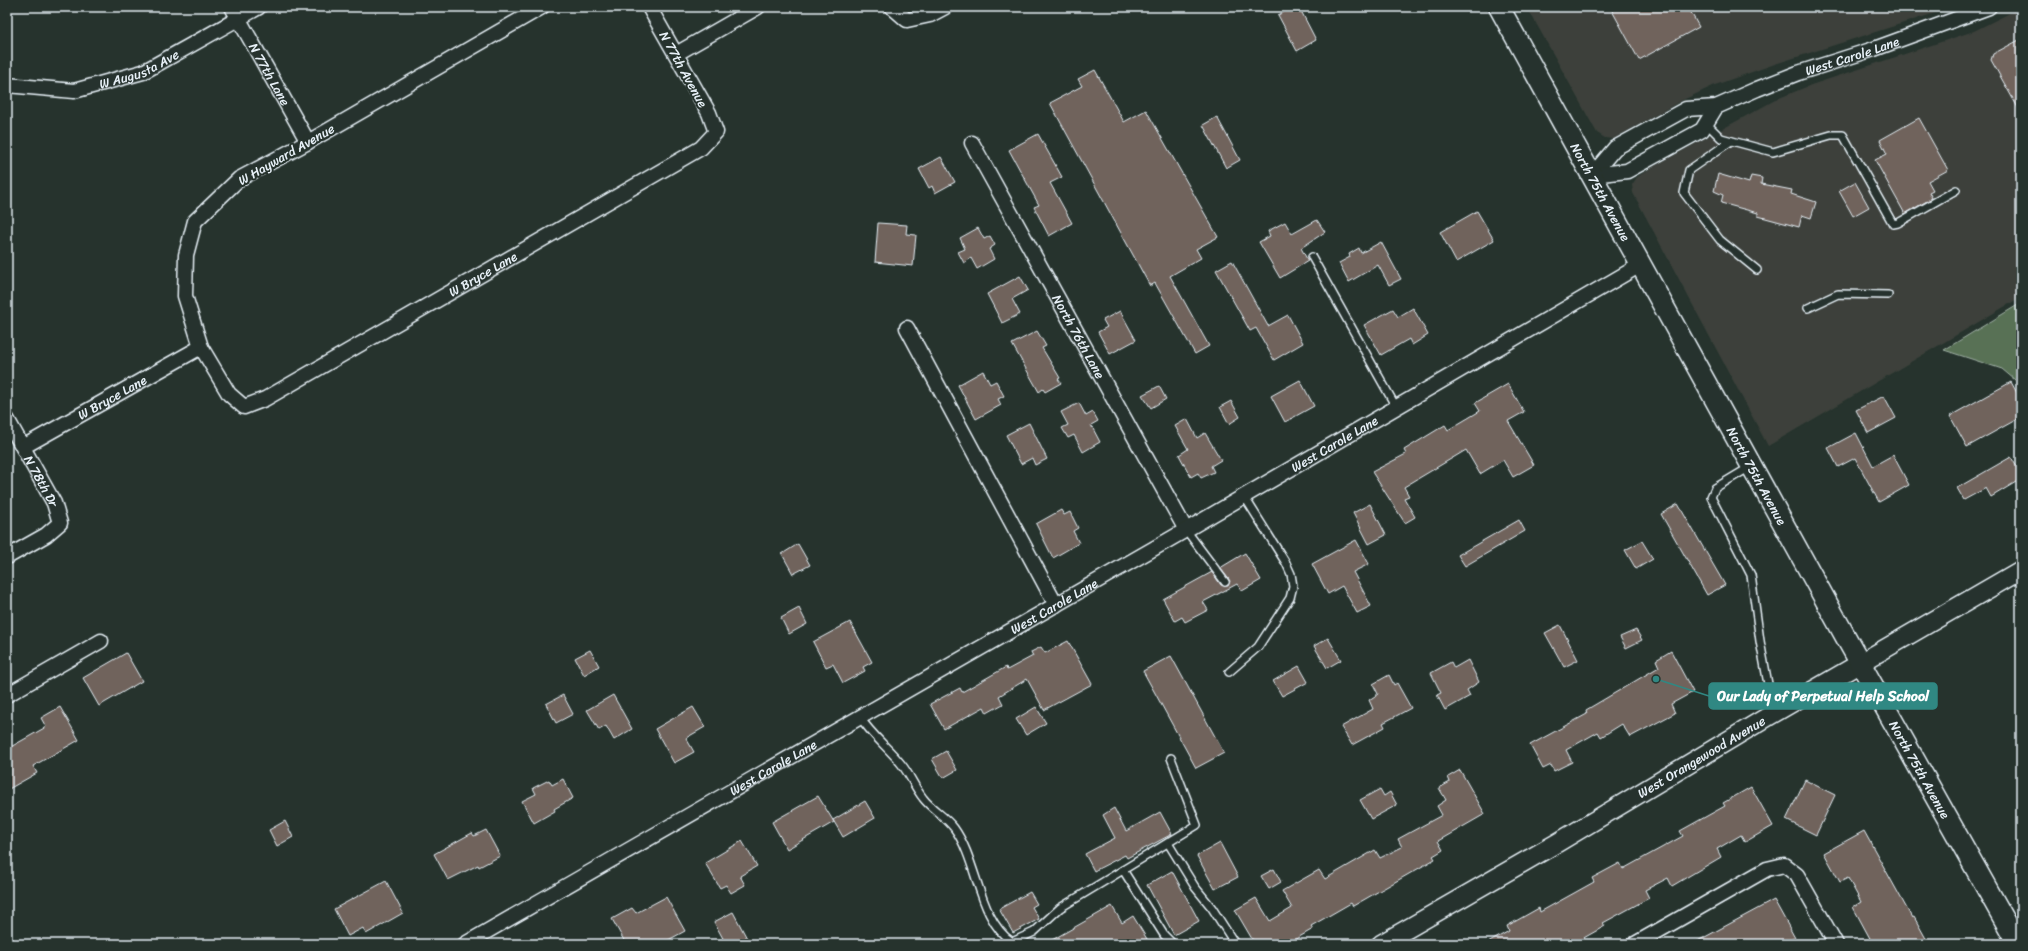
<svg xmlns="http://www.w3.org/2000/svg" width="2028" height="951" font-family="Sriracha,sans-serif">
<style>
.built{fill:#3c413b}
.green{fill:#597155;stroke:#a0b1a6}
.building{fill:#6f635c;stroke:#e8f1f8}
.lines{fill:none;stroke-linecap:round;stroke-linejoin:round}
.service-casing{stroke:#e8f1f8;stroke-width:10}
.minor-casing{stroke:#e8f1f8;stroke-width:17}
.tertiary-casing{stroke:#e8f1f8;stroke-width:21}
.secondary-casing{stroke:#e8f1f8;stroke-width:23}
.service{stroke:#26332d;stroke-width:7}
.minor{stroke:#26332d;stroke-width:14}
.tertiary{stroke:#26332d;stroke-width:18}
.secondary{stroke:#26332d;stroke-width:20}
.labels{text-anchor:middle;stroke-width:4;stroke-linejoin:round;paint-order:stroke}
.street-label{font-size:13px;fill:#e8f1f8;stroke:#26332d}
.leader{fill:none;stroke:#308883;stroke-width:1.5}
.callout-dot{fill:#308883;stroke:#26332d;stroke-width:1.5}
.callout{fill:#308883;stroke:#308883;stroke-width:1.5}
.callout-label{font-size:14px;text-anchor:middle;font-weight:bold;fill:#fff}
</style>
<rect width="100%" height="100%" fill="#26332d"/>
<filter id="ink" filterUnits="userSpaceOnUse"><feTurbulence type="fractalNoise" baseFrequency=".025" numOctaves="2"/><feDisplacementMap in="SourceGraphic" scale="8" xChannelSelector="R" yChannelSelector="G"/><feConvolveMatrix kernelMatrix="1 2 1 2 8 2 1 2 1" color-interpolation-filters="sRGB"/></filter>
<g filter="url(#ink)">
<g class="built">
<polygon points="1527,7 1954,7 1775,64 1715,85 1681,101 1613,139 1605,138 1597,133"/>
<polygon points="2017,7 2021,7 2021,297 1768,446 1633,193 1632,185 1637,177 1651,168 1777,99 1811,85 1974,31 2018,9"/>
</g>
<polygon class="green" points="2021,303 2021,385 2002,369 1944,350"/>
<g class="building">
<polygon points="1293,7 1299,7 1316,40 1297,51 1278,15"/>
<polygon points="1610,7 1688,7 1699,27 1639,60"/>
<polygon points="2021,39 2021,113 1991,60 1993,54"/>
<polygon points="1095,70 1124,122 1146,110 1218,237 1196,249 1201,258 1170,276 1209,346 1195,354 1155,283 1150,286 1050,103 1082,86 1078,79"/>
<polygon points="1217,117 1240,160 1226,168 1203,125"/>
<polygon points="1919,118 1948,170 1928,181 1933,190 1929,192 1932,198 1905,214 1875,160 1887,154 1880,140"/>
<polygon points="1038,134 1062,177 1050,183 1072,223 1049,236 1034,207 1039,205 1009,150"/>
<polygon points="941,157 955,182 935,193 932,186 929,188 919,169"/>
<polygon points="1718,174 1749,183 1751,176 1762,178 1761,184 1792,190 1791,194 1816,202 1811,218 1802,215 1799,227 1758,216 1758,213 1721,203 1723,195 1714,191"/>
<polygon points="1855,182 1869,207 1853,216 1839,191"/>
<polygon points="1477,211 1494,240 1456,262 1440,232"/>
<polygon points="1317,220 1325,232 1301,248 1308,261 1280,278 1259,242 1270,236 1268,231 1285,222 1292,234"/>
<polygon points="878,223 907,225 906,234 916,235 913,266 875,262"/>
<polygon points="978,228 984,239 990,236 995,245 989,249 994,259 977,269 971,258 964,263 958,252 965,249 960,238"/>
<polygon points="1381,242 1401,279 1389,285 1378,265 1349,282 1339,263 1350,257 1349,254 1359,248 1361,253"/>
<polygon points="1232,261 1268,326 1288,315 1303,343 1274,360 1256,328 1250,331 1216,270"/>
<polygon points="1020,276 1028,290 1012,299 1020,314 1002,323 987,294"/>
<polygon points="1413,308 1428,335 1412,345 1409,339 1381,355 1364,325 1393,309 1398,317"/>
<polygon points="1120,311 1136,340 1110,354 1098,332 1107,327 1103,320"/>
<polygon points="1037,331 1046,346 1042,348 1060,378 1058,379 1061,383 1045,392 1043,389 1039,392 1012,344"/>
<polygon points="983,371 990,384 996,381 1004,396 998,399 1001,405 976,419 958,385"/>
<polygon points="1300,380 1314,406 1285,422 1271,396"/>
<polygon points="2011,382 2021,400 2021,417 1967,447 1950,416"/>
<polygon points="1508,384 1524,412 1508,421 1534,465 1513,477 1503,460 1480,474 1466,450 1404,487 1409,496 1404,498 1415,517 1405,523 1372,472 1406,454 1404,450 1445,425 1448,430 1480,411 1475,403"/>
<polygon points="1159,386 1166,399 1151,408 1142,395"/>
<polygon points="1884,396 1896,418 1868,433 1856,410"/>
<polygon points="1231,401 1240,417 1229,424 1220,407"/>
<polygon points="1079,403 1086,416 1093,412 1098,421 1091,425 1100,442 1083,452 1074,435 1068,438 1062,428 1068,425 1061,412"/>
<polygon points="1187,419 1197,438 1205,433 1221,460 1211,466 1214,472 1201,478 1198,473 1191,477 1179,455 1188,449 1175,426"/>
<polygon points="1029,423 1047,459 1035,465 1032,458 1021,464 1006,435"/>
<polygon points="1856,433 1873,466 1893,455 1909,485 1879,502 1855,458 1838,467 1828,448"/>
<polygon points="2011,457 2021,474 2021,479 1991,497 1986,488 1964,500 1957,488"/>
<polygon points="1370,504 1386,535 1369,544 1353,513"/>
<polygon points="1678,504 1725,585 1707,595 1661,514"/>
<polygon points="1061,510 1064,515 1070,512 1078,528 1073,531 1079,543 1053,558 1036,524"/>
<polygon points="1519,520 1525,531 1465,566 1458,555"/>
<polygon points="1356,540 1369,564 1353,572 1371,606 1357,613 1342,586 1328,594 1312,564"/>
<polygon points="1642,541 1653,559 1636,569 1625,550"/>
<polygon points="798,544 810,565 793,574 782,554"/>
<polygon points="1245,553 1261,580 1242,591 1237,584 1203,602 1208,610 1185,622 1182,617 1175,621 1163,599 1212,572 1221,585 1228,586 1230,581 1220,568"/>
<polygon points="799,608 807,624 789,634 781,618"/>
<polygon points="850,622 872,662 863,667 865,671 843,683 833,664 826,667 813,642"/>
<polygon points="1560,625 1578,660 1564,667 1545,633"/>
<polygon points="1636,630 1642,640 1626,648 1620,637"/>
<polygon points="1328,638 1341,660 1327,668 1314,646"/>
<polygon points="1068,641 1092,684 1044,710 1027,679 999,696 1003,704 987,713 984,707 944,729 930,704 960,688 962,692 1006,667 1007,670 1033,656 1031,652 1041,647 1045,653"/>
<polygon points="590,650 599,666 584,675 575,658"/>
<polygon points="1671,651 1693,692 1671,704 1675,713 1630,737 1622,724 1601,737 1598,732 1566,750 1572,762 1554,771 1551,765 1543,769 1530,745 1587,714 1586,710 1659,667 1656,660"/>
<polygon points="126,653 142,681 99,706 83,678"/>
<polygon points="1171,656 1224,753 1196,768 1143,671"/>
<polygon points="1468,660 1479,682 1467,690 1470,696 1445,710 1437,695 1441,693 1431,673 1451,662 1454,668"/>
<polygon points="1299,666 1308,682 1282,696 1273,681"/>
<polygon points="1389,675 1394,685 1397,683 1411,708 1383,723 1385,727 1352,745 1341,727 1373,709 1369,700 1378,694 1373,684"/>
<polygon points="563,695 573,714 556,723 546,704"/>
<polygon points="613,695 632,729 614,740 606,726 599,730 587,710"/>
<polygon points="60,707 79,740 33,766 37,773 7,790 7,749 46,727 41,718"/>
<polygon points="693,707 705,727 686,738 694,752 674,763 655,729"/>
<polygon points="1036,707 1046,723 1026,735 1016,719"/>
<polygon points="946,751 957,770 943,778 932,759"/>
<polygon points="1460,770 1485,814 1438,841 1443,850 1433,856 1435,859 1353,906 1351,903 1311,926 1313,929 1287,944 1255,944 1235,910 1256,898 1270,921 1292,908 1282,891 1319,870 1325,879 1375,850 1380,858 1402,847 1398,839 1442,815 1437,806 1446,800 1439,788 1450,782 1448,777"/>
<polygon points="563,779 573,798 554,809 555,811 534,823 522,801 536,794 533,788 549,780 552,785"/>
<polygon points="1805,780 1835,795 1816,835 1786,820"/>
<polygon points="1751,787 1773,826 1745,842 1741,835 1717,849 1721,857 1672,886 1668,878 1645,890 1649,898 1603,923 1605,926 1573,944 1486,944 1509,931 1507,926 1539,908 1540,912 1594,882 1592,878 1620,863 1623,869 1683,836 1680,831 1725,806 1723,803"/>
<polygon points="1380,789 1384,796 1390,792 1397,805 1371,819 1360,800"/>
<polygon points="818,796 834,822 787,849 772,822"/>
<polygon points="865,801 875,818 843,837 833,820"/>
<polygon points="1114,808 1126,831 1160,812 1172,834 1127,858 1125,855 1094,871 1085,854 1115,838 1103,815"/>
<polygon points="285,821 293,837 277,846 269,830"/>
<polygon points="486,830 500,856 479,867 478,865 448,880 434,854 472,833 474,836"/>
<polygon points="1864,831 1912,918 1914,917 1929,944 1873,944 1853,907 1861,902 1848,878 1840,882 1824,853"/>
<polygon points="742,841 757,866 740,876 745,885 731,893 726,885 720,888 705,863"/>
<polygon points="1220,843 1238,877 1215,889 1197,856"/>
<polygon points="1274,869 1281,882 1269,889 1261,876"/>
<polygon points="1172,871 1199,921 1174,935 1147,885"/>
<polygon points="386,881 403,913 366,934 363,928 348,936 334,909"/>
<polygon points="1030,892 1037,904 1032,907 1039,919 1013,933 999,909"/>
<polygon points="666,897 685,931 661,944 626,944 612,919 632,908 636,913"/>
<polygon points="1774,900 1795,938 1784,944 1692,944"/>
<polygon points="1112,906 1122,923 1133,916 1150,944 1045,944"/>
<polygon points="733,912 750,944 726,944 714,922"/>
</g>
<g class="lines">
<defs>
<g id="service">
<polyline points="1706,123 1721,138 1773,152 1831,135 1843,135 1893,224 1898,223 1956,190"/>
<polyline points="1731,141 1689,170 1684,193 1720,240 1757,270"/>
<polyline points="1312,257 1396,407"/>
<polyline points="1808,308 1838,294 1888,295"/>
<polyline points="1750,467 1715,488 1711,497 1751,575 1760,641 1768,684 1777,711"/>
<polyline points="1186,530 1225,582"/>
<polyline points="1229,672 1258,647 1290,598 1293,586 1291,574 1286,563 1244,496"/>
<path d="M860,717C872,736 889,748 902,765C910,775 915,788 923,798C931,809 945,816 954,828C978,861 978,919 1012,942L1034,932L1060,908L1123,870L1164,935L1173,944"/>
<polyline points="1168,843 1195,887 1212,908 1235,944"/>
<polyline points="1123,870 1197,825 1171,758"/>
</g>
<g id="minor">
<path id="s1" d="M232,7L308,142"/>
<path id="s2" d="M542,7L308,142L239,179L195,221L186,255L185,296L201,347L229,394L244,407L265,399L701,148L716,132L709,113L649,7"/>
<polyline points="892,7 907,20 930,15 945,7"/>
<polyline points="676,54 758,7"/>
<path id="s3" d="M7,85L74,91L143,72L259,7"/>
<path id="s4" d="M972,143L1186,530"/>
<path id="s5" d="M1592,175L1615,148L1686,109L1716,107L1757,89L1798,73L1874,49L1989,7"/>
<polyline points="1592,175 1627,171 1702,130 1716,107"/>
<polyline points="907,328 1056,605"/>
<path id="s6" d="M7,419L54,503L60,523L46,535L7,557"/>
<path id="s7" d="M23,447L201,347"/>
<polyline points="7,695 101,641"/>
<path id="s8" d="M465,944L1186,530L1642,264"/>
<polyline points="1635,944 1767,869 1784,865 1797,875 1836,944"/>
</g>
<g id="tertiary">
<path id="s9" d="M1381,944L1557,843L1769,716L2021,570"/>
</g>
<g id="secondary">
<path id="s10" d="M1499,7L1849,643L2018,944"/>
</g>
</defs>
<use href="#service" class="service-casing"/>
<use href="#minor" class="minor-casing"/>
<use href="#tertiary" class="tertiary-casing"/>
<use href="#secondary" class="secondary-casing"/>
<use href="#service" class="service"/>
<use href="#minor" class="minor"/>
<use href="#tertiary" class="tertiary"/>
<use href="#secondary" class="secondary"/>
</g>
</g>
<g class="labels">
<g class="street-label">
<text dy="5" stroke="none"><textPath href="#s5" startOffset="292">West Carole Lane</textPath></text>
<text dy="5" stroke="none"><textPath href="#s3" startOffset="136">W Augusta Ave</textPath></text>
<text transform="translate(684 69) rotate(61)" y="5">N 77th Avenue</text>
<text dy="5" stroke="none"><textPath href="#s1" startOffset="77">N 77th Lane</textPath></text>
<text transform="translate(286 154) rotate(-30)" y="5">W Hayward Avenue</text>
<text dy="5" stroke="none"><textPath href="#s10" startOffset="211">North 75th Avenue</textPath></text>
<text dy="5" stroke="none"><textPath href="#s2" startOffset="887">W Bryce Lane</textPath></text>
<text dy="5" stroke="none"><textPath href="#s4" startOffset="221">North 76th Lane</textPath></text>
<text dy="5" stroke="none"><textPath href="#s7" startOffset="102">W Bryce Lane</textPath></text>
<text dy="5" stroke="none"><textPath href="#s8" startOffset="1003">West Carole Lane</textPath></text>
<text dy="5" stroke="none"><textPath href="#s10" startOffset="535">North 75th Avenue</textPath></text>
<text dy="5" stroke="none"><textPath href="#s6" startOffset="71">N 78th Dr</textPath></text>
<text dy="5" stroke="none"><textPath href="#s8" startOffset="679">West Carole Lane</textPath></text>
<text dy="5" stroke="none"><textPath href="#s9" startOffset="371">West Orangewood Avenue</textPath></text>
<text dy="5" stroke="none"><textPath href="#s8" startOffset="355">West Carole Lane</textPath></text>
<text dy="5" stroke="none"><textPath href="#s10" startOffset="871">North 75th Avenue</textPath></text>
</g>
</g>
<path class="leader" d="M1656 679L1709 696"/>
<circle class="callout-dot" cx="1656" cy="679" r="4"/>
<rect class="callout" x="1709" y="683" width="228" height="26" rx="4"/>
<g class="callout-label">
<text x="1823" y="701">Our Lady of Perpetual Help School</text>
</g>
<rect width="2028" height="951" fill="none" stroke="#26332d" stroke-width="24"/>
<rect x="12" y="12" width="2004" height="927" fill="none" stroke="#e8f1f8" stroke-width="1.5" filter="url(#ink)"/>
</svg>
